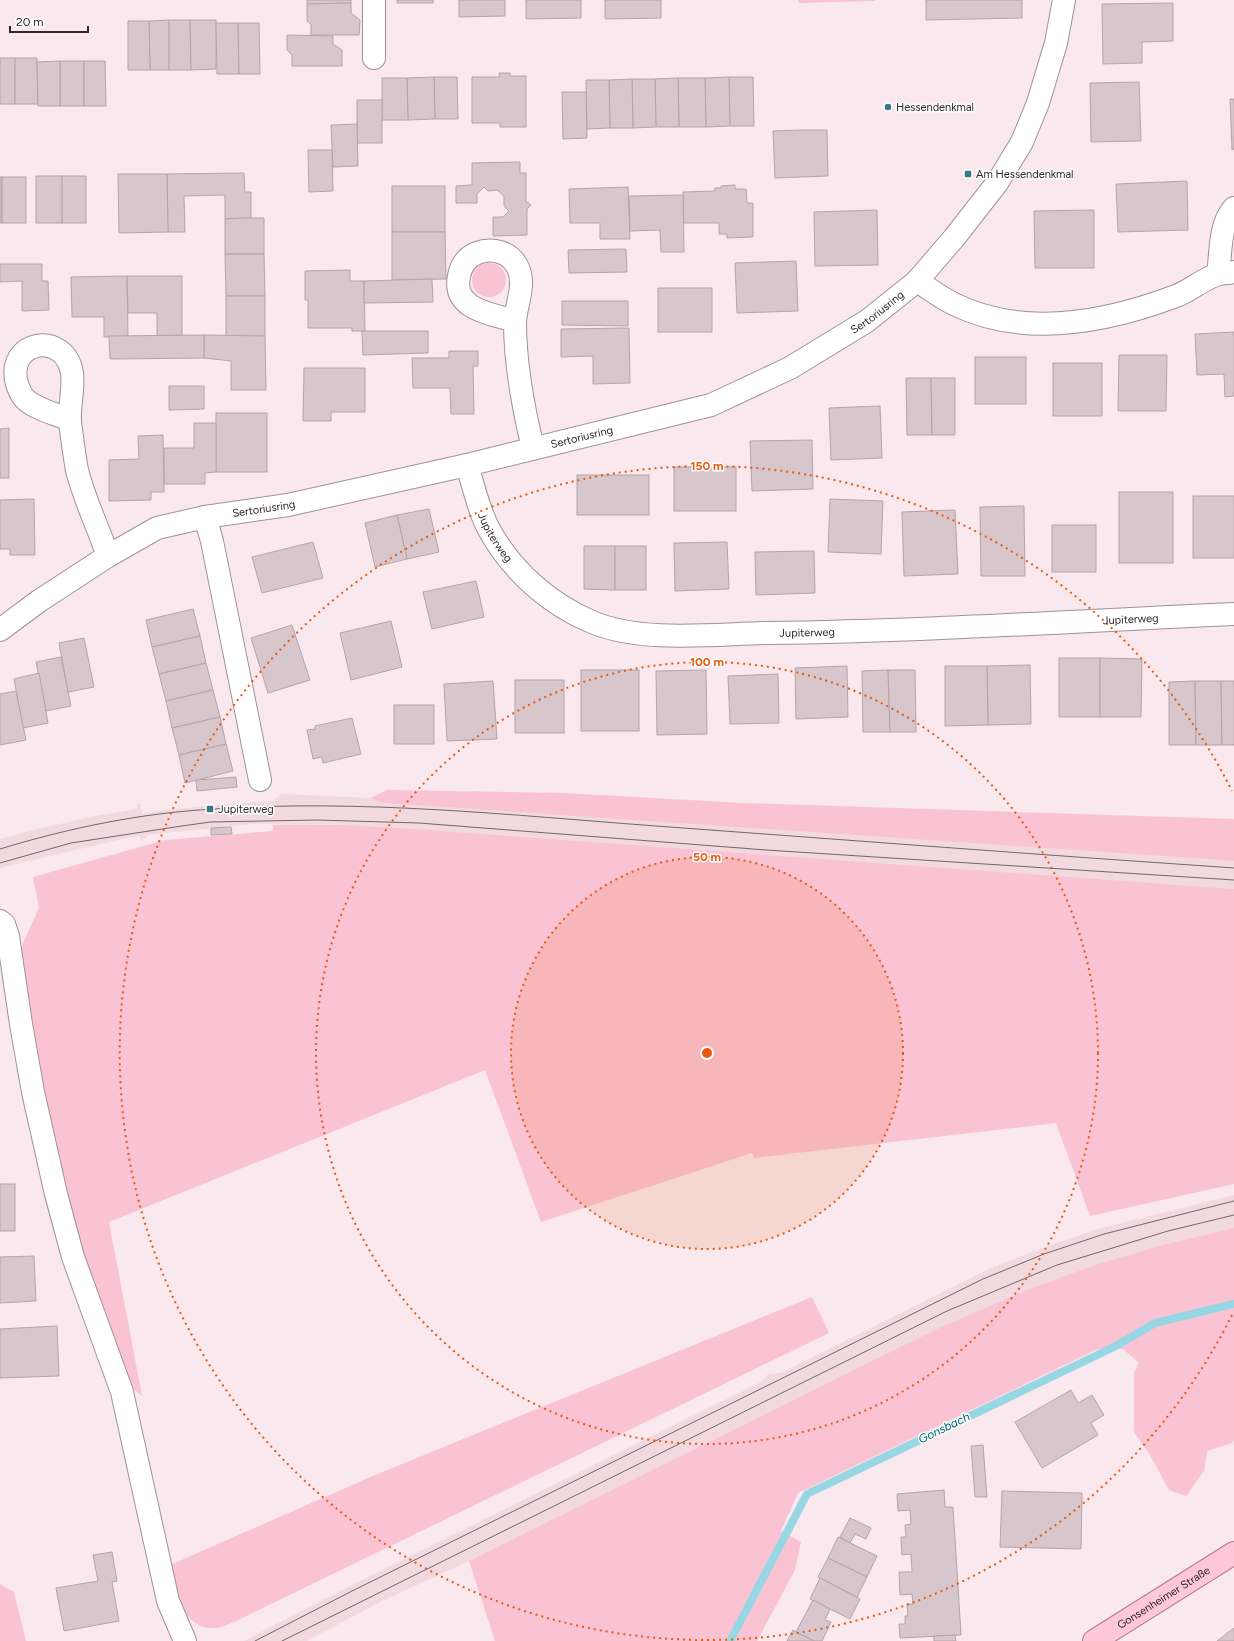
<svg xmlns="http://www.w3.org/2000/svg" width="1234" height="1641" font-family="Figtree,sans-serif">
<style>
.built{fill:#f2d9e0}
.green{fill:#f9c3d3}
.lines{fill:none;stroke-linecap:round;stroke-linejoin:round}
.stream{stroke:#97d7e3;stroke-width:8}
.building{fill:#d7c6cb;stroke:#b4a4a9}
.minor-casing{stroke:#a19196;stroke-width:24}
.major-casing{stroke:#b4788c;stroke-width:24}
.minor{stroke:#fff;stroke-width:22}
.major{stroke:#fec8da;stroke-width:22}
.tram{stroke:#706669;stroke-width:1}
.ring{fill:none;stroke:#e8590c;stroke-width:2;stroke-dasharray:2 4}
.poi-dot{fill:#337986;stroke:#fff;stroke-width:1.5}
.labels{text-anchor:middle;stroke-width:3;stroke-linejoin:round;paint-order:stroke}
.poi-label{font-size:11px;fill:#2d2729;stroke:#fff;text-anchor:start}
.street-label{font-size:11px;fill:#2d2729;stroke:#fff}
.water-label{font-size:12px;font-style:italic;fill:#01606d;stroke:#fff}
.centre{fill:#e8590c;stroke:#fff;stroke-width:2}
.ring-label{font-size:12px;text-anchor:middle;font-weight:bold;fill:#e8590c;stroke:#fff;stroke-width:3;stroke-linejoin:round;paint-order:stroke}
</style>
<rect width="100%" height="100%" fill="#f9e8ed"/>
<g class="built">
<polygon points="282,794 370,798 384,803 1234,861 1234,889 416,829 346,825 253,824 147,835 147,838 140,840 140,836 126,838 0,868 0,839 29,831 95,816 137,809 137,804 140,804 142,813 213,805 273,801"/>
<polygon points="1234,1195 1234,1228 1162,1245 1095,1265 1029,1289 941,1327 662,1467 469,1561 380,1602 307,1641 244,1641 342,1590 763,1381 768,1374 781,1373 989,1269 1037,1250 1101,1228"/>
</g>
<g class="green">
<polygon points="798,0 875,0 875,1 799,3"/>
<circle cx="489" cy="280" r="17"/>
<polygon points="387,790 563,793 743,803 1234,819 1234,861 384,803 370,798"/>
<polygon points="273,825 346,825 416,829 1234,889 1234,1184 1090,1216 1056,1123 754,1158 752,1153 541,1222 485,1070 109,1222 142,1396 126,1383 77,1242 47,1124 19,952 39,908 33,877 165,840 273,831"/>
<polygon points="1234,1228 1234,1440 1232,1443 1207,1451 1204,1471 1186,1496 1169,1490 1150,1455 1134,1432 1134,1373 1139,1363 1123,1349 1098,1349 798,1493 781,1531 801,1542 795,1570 757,1641 495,1641 469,1561 941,1327 1029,1289 1095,1265 1162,1245"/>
<path d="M812,1297L829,1333L234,1622C228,1624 221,1628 216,1628C183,1631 174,1590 168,1566L375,1475Z"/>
<polygon points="0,1584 14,1592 26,1641 0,1641"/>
</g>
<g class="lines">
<polyline class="stream" points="730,1641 807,1494 1114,1347 1155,1323 1234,1304"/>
</g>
<g class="building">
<polygon points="307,0 351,0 351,3 307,4"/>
<rect x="397" y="0" width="36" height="3"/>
<polygon points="459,0 505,0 505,16 459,17"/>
<polygon points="526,0 581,0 581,18 526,19"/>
<polygon points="605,0 661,0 661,18 605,19"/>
<polygon points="926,0 1022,0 1022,18 926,20"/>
<polygon points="351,3 351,13 360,20 359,35 311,35 311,24 307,21 307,4"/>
<polygon points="1173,3 1173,41 1142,42 1142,63 1103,64 1102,4"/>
<polygon points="169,20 169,70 150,70 149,21"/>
<polygon points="169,20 190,20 191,70 169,70"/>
<polygon points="190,20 216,20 216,69 191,70"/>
<polygon points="128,21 149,21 150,70 128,70"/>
<polygon points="216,23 238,23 239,74 217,74"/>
<polygon points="238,23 259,23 260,74 239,74"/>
<polygon points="287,35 333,36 333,44 342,50 342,66 292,66 292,55 287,50"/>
<rect x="0" y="58" width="15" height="46"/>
<polygon points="15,58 37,58 38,104 15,104"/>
<rect x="60" y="61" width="24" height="45"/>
<polygon points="60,61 60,106 38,106 37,62"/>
<polygon points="84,61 105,61 106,106 84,106"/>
<polygon points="499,73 510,73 510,76 526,76 526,127 500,127 500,123 472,123 472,77 500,77"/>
<polygon points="434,77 457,77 458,119 435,119"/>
<polygon points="434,77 435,119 408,120 407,78"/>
<polygon points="729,77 753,77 754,126 730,126"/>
<polygon points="729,77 730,126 706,127 705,78"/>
<polygon points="382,78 407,78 408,120 382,120"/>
<polygon points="678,78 705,78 706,127 679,127"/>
<polygon points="678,78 679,127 656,127 655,79"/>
<polygon points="632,79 655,79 656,127 633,128"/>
<polygon points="632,79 633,128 610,128 609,80"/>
<polygon points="586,80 609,80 610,128 587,129"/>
<polygon points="1139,82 1141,141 1091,142 1090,83"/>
<polygon points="562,92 586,92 587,138 563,139"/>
<polygon points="1230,99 1234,99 1234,149 1232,150"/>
<rect x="357" y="100" width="25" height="43"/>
<polygon points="357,124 358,166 333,167 331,125"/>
<polygon points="801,130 827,130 828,176 775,178 773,131"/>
<polygon points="308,150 332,150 333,191 309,192"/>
<polygon points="520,162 520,173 526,173 526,201 531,205 527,209 527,235 493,236 493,217 503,217 509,211 504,206 504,196 497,190 488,191 484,187 477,194 477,203 456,203 456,186 472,185 472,163"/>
<polygon points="244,173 245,192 251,192 251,218 225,219 225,195 184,196 185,232 168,232 167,174"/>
<polygon points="118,174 167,174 168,232 119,233"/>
<rect x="36" y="176" width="26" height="47"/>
<rect x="62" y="176" width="24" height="47"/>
<rect x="0" y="177" width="2" height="46"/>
<rect x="2" y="177" width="24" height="46"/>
<polygon points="1187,181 1188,230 1118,232 1116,184"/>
<polygon points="735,185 735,189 746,189 747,203 753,203 753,237 727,238 727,234 719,234 719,223 683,223 683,192 715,191 715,188 721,188 721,186"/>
<rect x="392" y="186" width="53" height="46"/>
<polygon points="628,187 630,239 600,239 600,223 570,223 569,189"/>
<polygon points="683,195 684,252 661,252 660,230 630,231 629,196"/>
<polygon points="877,210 878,265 815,266 814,212"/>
<polygon points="1094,210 1094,268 1035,268 1034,211"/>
<polygon points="240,218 264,218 264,254 225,254 225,219"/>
<polygon points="392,232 445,232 446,279 392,280"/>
<polygon points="626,249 627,272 569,273 568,250"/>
<polygon points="225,254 264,254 265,296 226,296"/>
<polygon points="796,261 798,311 737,313 735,263"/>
<polygon points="0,264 42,264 42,281 48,281 49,310 22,311 22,281 0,282"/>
<polygon points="350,270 350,281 364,281 365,331 352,331 352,328 308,328 308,300 305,300 305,271"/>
<polygon points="127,276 128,336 104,337 104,317 72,317 71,277"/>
<polygon points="127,276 182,276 182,335 157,336 157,313 128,313"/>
<polygon points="432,279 433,302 364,303 364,281"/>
<rect x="658" y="288" width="54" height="44"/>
<polygon points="226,296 265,296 265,336 226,337"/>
<polygon points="562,301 628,301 628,326 562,325"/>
<polygon points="629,328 630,383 593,384 593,356 561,357 561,329"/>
<polygon points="362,331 428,331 428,353 363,355"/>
<polygon points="1234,332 1234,396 1225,397 1224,374 1197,375 1195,334"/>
<polygon points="204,335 265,336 266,390 231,390 231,361 204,358"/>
<polygon points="204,335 204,358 110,359 109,336"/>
<polygon points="449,351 478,351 478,366 473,366 474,414 451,414 450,388 413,388 412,358 449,358"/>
<polygon points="1119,355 1167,355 1166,411 1118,411"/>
<rect x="975" y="357" width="51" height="47"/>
<rect x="1053" y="363" width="49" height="53"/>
<polygon points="304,368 365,368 365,412 331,412 331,421 303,421"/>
<polygon points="906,378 931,378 932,435 907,435"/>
<polygon points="931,378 955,378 955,435 932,435"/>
<polygon points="169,386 204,386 204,409 169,410"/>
<polygon points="880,406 882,458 831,460 829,408"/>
<rect x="216" y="413" width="51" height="59"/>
<polygon points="194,423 216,423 216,472 205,473 205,484 164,484 164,448 194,448"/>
<polygon points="9,428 9,478 0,478 0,429"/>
<polygon points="163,435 164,492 151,492 151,500 109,501 109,460 139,459 138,436"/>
<polygon points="812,440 813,489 752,491 750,441"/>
<rect x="674" y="467" width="62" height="44"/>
<rect x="577" y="475" width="72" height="40"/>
<rect x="1119" y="492" width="54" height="71"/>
<rect x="1193" y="496" width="41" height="62"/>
<polygon points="34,499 35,555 10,555 10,549 0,549 0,500"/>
<polygon points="830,499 883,501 881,554 828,552"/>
<polygon points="1024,506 1025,576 981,576 980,507"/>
<polygon points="429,509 439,552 407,559 397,515"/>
<polygon points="955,510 958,574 904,576 902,512"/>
<polygon points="397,515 407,559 375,567 365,523"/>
<rect x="1052" y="525" width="44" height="47"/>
<polygon points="313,542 323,578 262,593 252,557"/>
<polygon points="727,542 729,589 675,591 674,543"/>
<polygon points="584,546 615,546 615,590 584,589"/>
<rect x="615" y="546" width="31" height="44"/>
<polygon points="814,551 815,593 756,595 755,552"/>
<polygon points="476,581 484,617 432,629 423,592"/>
<polygon points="193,609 200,636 152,647 146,620"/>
<polygon points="391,621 402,667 351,680 340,633"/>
<polygon points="292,625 310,680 268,693 251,638"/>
<polygon points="200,636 206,663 159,674 152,647"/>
<polygon points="84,638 94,687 68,692 59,643"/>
<polygon points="61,657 71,706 46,711 36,662"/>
<rect x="1059" y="658" width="41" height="59"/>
<polygon points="1100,658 1142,659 1141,717 1100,717"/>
<polygon points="206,663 213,690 166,701 159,674"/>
<polygon points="1030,665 1031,724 988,725 987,666"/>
<polygon points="847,666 848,717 796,719 795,668"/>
<polygon points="945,666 987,666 988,725 945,726"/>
<rect x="581" y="670" width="58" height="61"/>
<polygon points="706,670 707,734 657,735 656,671"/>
<polygon points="888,670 890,732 863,732 862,671"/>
<polygon points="888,670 915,670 916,732 890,732"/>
<polygon points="39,673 48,723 23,728 14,679"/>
<polygon points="778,674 779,723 730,724 728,676"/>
<rect x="515" y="680" width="49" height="53"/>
<polygon points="493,681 497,739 447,741 444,684"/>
<polygon points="1195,681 1196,745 1169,745 1169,682"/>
<polygon points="1195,681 1221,681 1222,745 1196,745"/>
<polygon points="1221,681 1234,681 1234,745 1222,745"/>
<polygon points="213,690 220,717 172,728 166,701"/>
<polygon points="16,691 26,740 0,745 0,694"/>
<rect x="394" y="705" width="40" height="39"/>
<polygon points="220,717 226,744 179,755 172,728"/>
<polygon points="352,718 361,754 323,763 322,757 313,759 307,730 315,729 315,726"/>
<polygon points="226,744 233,771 185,783 179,755"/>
<polygon points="236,777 237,787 197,791 196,780"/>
<polygon points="231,827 232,834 211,835 211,828"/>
<rect x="0" y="1184" width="15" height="47"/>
<polygon points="34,1256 36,1301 0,1303 0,1257"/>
<polygon points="57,1326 59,1376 0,1378 0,1329"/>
<polygon points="1071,1390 1078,1403 1092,1395 1104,1415 1091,1423 1098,1435 1042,1468 1015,1422"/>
<polygon points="983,1445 987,1497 975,1497 971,1446"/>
<polygon points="944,1490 945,1507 953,1507 961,1635 900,1638 899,1624 905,1624 905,1616 908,1616 907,1604 913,1604 912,1594 900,1595 899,1572 912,1572 911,1554 902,1555 901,1537 906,1537 905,1525 911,1524 910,1510 898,1511 897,1494"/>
<polygon points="1002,1491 1082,1493 1081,1549 1000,1547"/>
<polygon points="850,1518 871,1528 866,1539 855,1534 850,1543 840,1537"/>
<polygon points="838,1537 877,1556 867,1577 828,1558"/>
<polygon points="112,1552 117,1581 112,1582 119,1621 64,1631 56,1588 98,1581 93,1555"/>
<polygon points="828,1558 867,1577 857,1597 818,1577"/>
<polygon points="820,1578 860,1599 850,1619 810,1599"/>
<polygon points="813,1600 830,1609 825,1620 831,1622 822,1641 814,1641 796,1632"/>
<polygon points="1234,1628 1234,1641 1217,1641"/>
<polygon points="793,1630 796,1632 814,1641 787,1641"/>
<polygon points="955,1635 956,1641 934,1641 934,1636"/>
</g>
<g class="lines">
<defs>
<g id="minor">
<polyline points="374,0 374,58"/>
<path d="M1218,274C1221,254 1219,224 1234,208"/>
<path d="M917,281C930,289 942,299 956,305C1025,338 1107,322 1176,296C1190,291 1204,278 1219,274C1224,273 1229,273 1234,272"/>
<path d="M515,321C492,314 452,310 459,276C461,265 467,257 477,253C492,247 511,252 518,268C526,285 516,304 515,322C515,365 523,407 533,448"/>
<path d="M70,420C56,414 38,410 26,400C21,396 19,389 17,384C5,340 65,330 72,373C74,390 69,405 70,422C72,437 74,454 77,470C84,499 98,527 108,556"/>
<path id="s1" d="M467,465C474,487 479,513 491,533C514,573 551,605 592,622C641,643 714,634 767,633C923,631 1078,621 1234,614"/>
<polyline points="205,517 212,541 260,780"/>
<path id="s2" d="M0,630L39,601L108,556L157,528L205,517L288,505L467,465L711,405L790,368L867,321L917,281L954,238L997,183L1022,142L1038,103L1056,43L1064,0"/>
<polyline points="0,921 4,924 8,936 21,1024 33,1092 56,1194 73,1257 122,1392 168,1601 185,1641"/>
</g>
<g id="major">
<path id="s3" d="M1094,1641L1234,1553"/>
</g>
</defs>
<use href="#minor" class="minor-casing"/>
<use href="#major" class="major-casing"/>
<use href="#minor" class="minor"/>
<use href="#major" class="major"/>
<g class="tram">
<path d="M0,849C69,828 141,813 214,809C361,799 509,815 656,826C848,840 1041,855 1234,868"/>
<polyline points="0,863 71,843 175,827 210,822 317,820 419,823 766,850 1234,880"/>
<polyline points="255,1641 352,1591 983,1279 1044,1254 1104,1234 1234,1201"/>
<polyline points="282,1641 947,1311 1057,1265 1168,1231 1234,1215"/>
</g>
</g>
<circle cx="707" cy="1053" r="196" fill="#e8590c" fill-opacity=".12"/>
<g class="ring">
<circle cx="707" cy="1053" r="196"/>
<circle cx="707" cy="1053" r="391"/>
<path d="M1232 1315A587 587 0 1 1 1232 791"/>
</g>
<g class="poi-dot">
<circle cx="888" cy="107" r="4"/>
<rect x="964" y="170" width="8" height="8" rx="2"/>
<rect x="206" y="805" width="8" height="8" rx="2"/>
</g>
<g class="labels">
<g class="poi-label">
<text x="896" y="111">Hessendenkmal</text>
<text x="976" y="178">Am Hessendenkmal</text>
<text x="218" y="813">Jupiterweg</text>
</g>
<g class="street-label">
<text dy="4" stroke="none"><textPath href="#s2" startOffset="946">Sertoriusring</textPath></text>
<text dy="4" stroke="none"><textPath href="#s2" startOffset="622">Sertoriusring</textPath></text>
<text dy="4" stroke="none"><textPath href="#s2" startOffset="296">Sertoriusring</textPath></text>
<text dy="4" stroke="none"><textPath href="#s1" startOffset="78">Jupiterweg</textPath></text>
<text dy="4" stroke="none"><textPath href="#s1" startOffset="750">Jupiterweg</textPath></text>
<text dy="4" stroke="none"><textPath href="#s1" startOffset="426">Jupiterweg</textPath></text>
<text dy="4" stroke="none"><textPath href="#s3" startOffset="82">Gonsenheimer Straße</textPath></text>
</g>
<g class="water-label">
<text transform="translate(944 1428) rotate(-26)" y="4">Gonsbach</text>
</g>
</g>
<circle cx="707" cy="1053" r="6" class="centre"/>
<g class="ring-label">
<text x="707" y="470">150 m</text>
<text x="707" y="666">100 m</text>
<text x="707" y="861">50 m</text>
</g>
<path d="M10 26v6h78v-6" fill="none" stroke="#2d2729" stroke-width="2"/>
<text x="16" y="26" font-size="12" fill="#2d2729" stroke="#ffffff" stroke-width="3" paint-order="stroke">20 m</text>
</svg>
